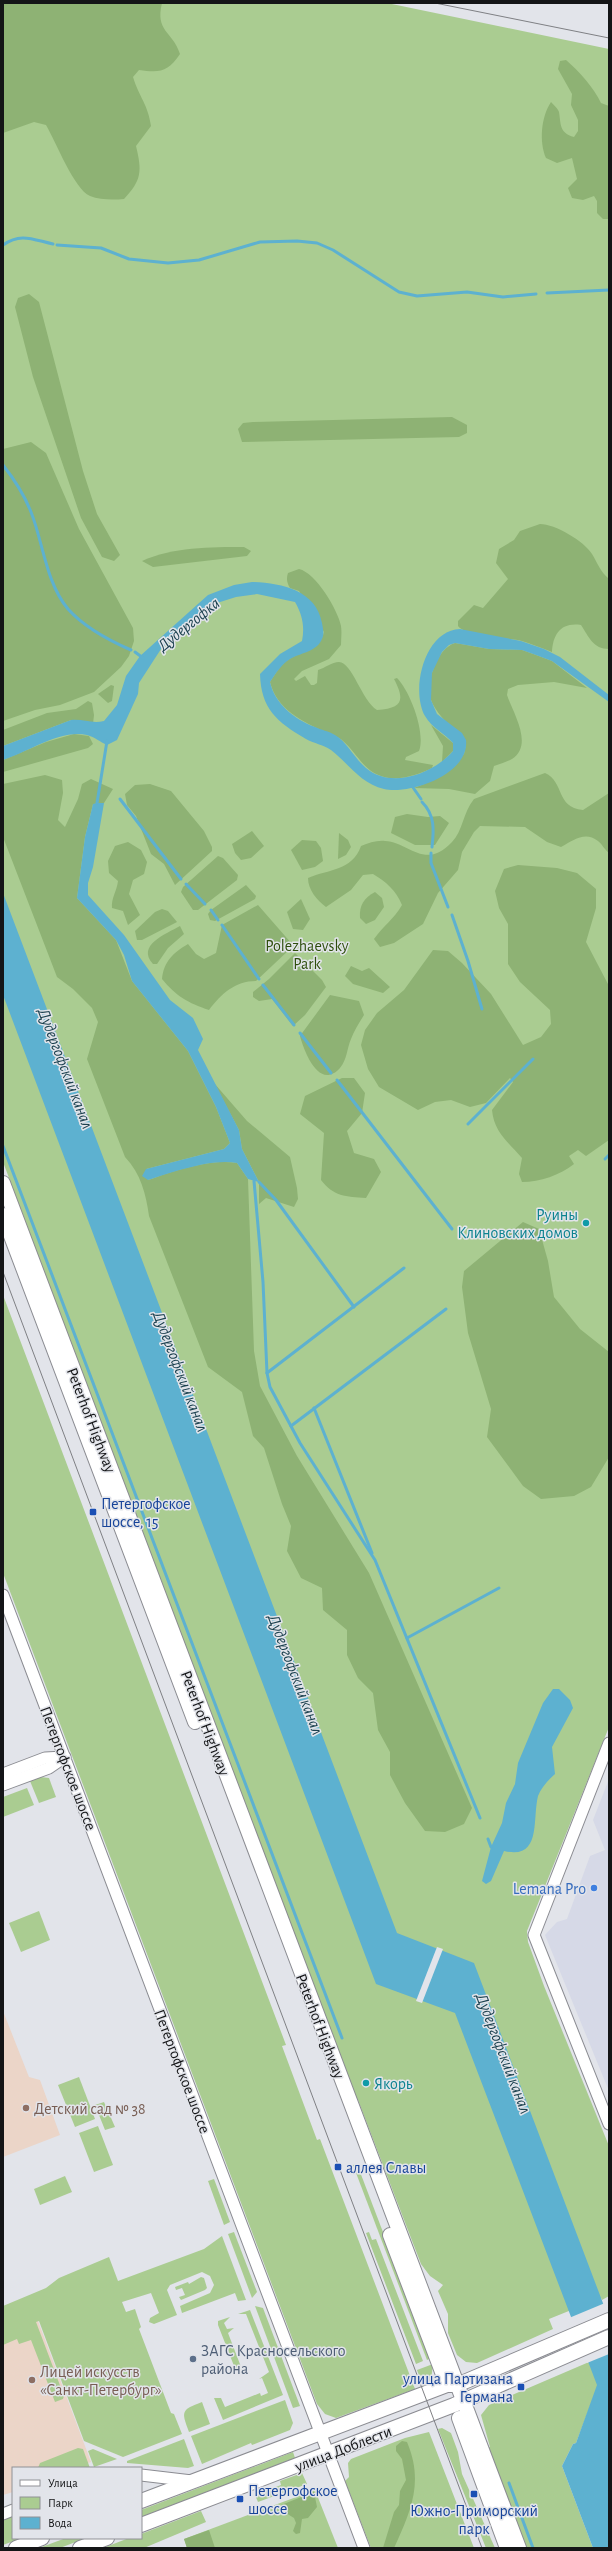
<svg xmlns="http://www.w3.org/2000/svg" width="612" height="2551" font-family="'Alegreya Sans',sans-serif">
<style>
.built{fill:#d6d9e7}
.education{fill:#ebd5c8}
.green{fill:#aacc91}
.forest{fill:#8eb274}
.water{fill:#5db1d0}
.pier{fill:#e2e4ea}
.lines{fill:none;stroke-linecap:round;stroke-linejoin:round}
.stream{stroke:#5db1d0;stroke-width:3}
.minor-casing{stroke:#8b8c92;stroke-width:13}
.major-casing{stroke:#8b8c92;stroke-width:16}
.minor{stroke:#fff;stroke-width:11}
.major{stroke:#fff;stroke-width:14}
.tram{stroke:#7f8084;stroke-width:1}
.culture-dot{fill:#0f9aa8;stroke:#e2e4ea;stroke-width:1.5}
.transit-dot{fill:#1a4fb4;stroke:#e2e4ea;stroke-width:1.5}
.shop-dot{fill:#3f7fe0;stroke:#e2e4ea;stroke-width:1.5}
.education-dot{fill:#8d6e63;stroke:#e2e4ea;stroke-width:1.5}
.service-dot{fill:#5c6f8a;stroke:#e2e4ea;stroke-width:1.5}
.labels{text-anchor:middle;stroke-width:3;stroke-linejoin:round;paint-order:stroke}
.park-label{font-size:16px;fill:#2e4e0c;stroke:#e2e4ea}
.culture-label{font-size:16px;fill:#0d838f;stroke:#e2e4ea;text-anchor:end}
.street-label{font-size:16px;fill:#141517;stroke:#e2e4ea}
.transit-label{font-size:16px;fill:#164399;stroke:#e2e4ea;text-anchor:start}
.shop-label{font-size:16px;fill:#366cbe;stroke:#e2e4ea;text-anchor:end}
.education-label{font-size:16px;fill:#785e54;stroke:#e2e4ea;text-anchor:start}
.service-label{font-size:16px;fill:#4e5e75;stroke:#e2e4ea;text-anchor:start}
.water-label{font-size:17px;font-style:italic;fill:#1b414f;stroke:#e2e4ea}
</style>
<rect width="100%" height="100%" fill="#e2e4ea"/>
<polygon class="built" points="609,1779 609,2091 545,1935 557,1922 567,1919 590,1856 605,1850 593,1820"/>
<g class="education">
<polygon points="3,2011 29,2077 40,2080 60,2135 3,2157"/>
<polygon points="32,2305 91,2462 74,2468 13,2468 13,2492 3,2495 3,2315"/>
</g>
<g class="green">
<polygon points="3,3 387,3 609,49 609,1727 527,1931 528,1942 544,1986 609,2146 609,2296 602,2300 601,2298 549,2319 553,2329 477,2363 466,2362 457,2355 448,2333 448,2314 438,2291 443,2285 430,2276 421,2264 358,2100 356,2100 339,2065 343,2062 3,1162"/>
<polygon points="3,1295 286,2045 282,2046 317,2140 320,2139 415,2389 336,2418 325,2414 317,2404 3,1573"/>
<polygon points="40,1777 49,1778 56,1797 39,1803 30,1781"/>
<polygon points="27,1788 34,1805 3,1817 3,1797"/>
<polygon points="39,1911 50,1940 21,1952 9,1923"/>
<polygon points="79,2077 95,2119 75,2127 58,2085"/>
<polygon points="104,2102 115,2127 105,2130 95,2105"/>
<polygon points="98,2126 113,2165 94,2172 79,2133"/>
<polygon points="357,2164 431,2358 427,2360 353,2165"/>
<polygon points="65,2176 72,2192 40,2205 34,2189"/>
<polygon points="214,2179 230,2222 224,2225 208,2181"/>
<polygon points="234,2232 257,2292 252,2298 228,2234"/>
<polygon points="369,2232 372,2240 376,2239 423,2361 416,2364 366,2233"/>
<polygon points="222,2236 246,2300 238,2301 235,2293 182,2313 180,2306 210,2293 214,2285 210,2276 202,2272 170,2285 167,2290 177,2315 154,2324 149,2322 150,2318 159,2313 151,2293 122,2302 126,2312 135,2309 141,2327 139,2329 171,2413 174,2414 182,2434 123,2457 84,2441 39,2321 36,2322 64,2396 63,2399 55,2402 31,2340 19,2344 17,2339 3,2345 3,2306 46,2288 59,2278 109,2257 118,2281 204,2249"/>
<polygon points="201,2277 204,2278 207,2288 205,2290 181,2300 179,2297 185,2295 182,2288 176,2290 175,2287 188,2282 189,2284"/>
<polygon points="255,2306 263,2308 300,2406 293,2408"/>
<polygon points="250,2310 283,2395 223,2420 214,2398 221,2398 225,2407 260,2393 261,2396 268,2393 262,2378 259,2379 269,2372 246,2314 238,2314"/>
<polygon points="230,2317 224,2323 227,2329 234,2328 228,2333 243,2372 240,2373 239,2369 236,2371 218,2325 218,2321"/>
<polygon points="589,2362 598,2385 576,2443 573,2444 562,2466 593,2548 524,2548 486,2448 490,2447 481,2415 489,2405"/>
<polygon points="433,2364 431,2380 423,2386 417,2370"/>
<polygon points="285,2400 293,2423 290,2430 252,2445 251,2443 202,2464 191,2436"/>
<path d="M202,2402L210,2424L189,2432C181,2411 181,2410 202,2402Z"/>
<polygon points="442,2428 451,2433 458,2452 462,2474 495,2548 486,2548 438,2429"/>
<polygon points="429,2432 474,2548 371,2548 345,2481 349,2477 348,2463 351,2459 405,2438"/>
<polygon points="184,2439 194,2466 188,2468 127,2463 127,2461"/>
<polygon points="78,2448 83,2449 90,2468 38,2468 40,2463"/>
<polygon points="93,2449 117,2459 94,2467 88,2451"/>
<polygon points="293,2452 295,2458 141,2517 141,2510"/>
<polygon points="302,2473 307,2484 258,2502 255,2495 281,2485 280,2481"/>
<polygon points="315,2490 338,2548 187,2548 184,2539"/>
<polygon points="201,2511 206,2522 144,2548 103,2548 129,2538 141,2538 141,2534"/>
<polygon points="13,2516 13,2538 22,2538 3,2545 3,2519"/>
<polygon points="66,2538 86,2538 60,2548 39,2548"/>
</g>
<g class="forest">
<path d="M3,3H162C155,32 172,30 180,54C168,72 160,73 139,70L133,77C139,97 148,104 151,126L136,146C142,171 142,180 124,199C113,200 100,200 90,196C74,189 56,142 46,125L34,122L3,133Z"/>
<path d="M566,60C579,71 594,88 601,103L609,106V219H603L597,213V201L594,196L583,200L572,198L568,188L577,179L572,158L557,163L546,158C539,142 541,117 551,102C554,105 558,109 559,112C561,124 559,133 574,137L578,131V120L571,105L572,94L558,69L560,61Z"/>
<polygon points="29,294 39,302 83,471 97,514 120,555 114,561 102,557 81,518 33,377 15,307 18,298"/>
<polygon points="452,417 467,425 467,433 459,437 242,442 238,429 243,423 253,422"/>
<polygon points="31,442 46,453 79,529 133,628 134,641 129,656 121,667 94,692 60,705 35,710 3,721 3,449"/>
<path d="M540,524C555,524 584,541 592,554C598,564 600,571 609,579V649C593,649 589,637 581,625C561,622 553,634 552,652C542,648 532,644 522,641C509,638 465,636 458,626V621L474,605L483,608L508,579L496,563L499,549L514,540L520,531Z"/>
<path d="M244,547L251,551L247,556L153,567L142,561C172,547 211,547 244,547Z"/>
<path d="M299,569C316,573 338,610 341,626C342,633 341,639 341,645L329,659L302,671L294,679L296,681L305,676L311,685H314L317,683L318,670C325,668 332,662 339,662C352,662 362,701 377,710C403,708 405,700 394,679L397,678C410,691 426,733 419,751L406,757L405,760L433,765L432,768C418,775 397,782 381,776C363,770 357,753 343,741C339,737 332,735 327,733C302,721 277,710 270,682C276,673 281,663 291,658C306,650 319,650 324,632L299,591L290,588C287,583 286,579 288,573Z"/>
<path d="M455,643L489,649L522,650L536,655L552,661L587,688L554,682L518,685L508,689L507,695C513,713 534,745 512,759C507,762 500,764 494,766L490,781L475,794L449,789L414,788L424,784L464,754L466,744C444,715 416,705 436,663C440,654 446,646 455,643Z"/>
<polygon points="111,685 114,686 112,701 108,703 98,694"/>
<polygon points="88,701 92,703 94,715 93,724 71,720 3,746 3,730 47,713 76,709"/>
<polygon points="431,725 453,743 453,751 442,762 443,746"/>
<polygon points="74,734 89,736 93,744 88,748 3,772 3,760 46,742"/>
<path d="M545,773C565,782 555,807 583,810L609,793V853C604,849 602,844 598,841C585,831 574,840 561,847L547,842L525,827L480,826L474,832L462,852L458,870L438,893L423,924L394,943L380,947L374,939C383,926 394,919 402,905C396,890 386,882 373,874L363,875L351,890L326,907C317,900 308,890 308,878C329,869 352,871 361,846C369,843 377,840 385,841C409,842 425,871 452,842C463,831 463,812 474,799Z"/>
<path d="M45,775L62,780L63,793L58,820L65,827L78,799L82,784L91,779L113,789L104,803L93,804L85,837L77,898L116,940L132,981L188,1051L216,1107L230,1143L224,1149L146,1169L148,1180C173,1171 211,1158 237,1163L248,1179L254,1351L260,1386L297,1456L369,1573L472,1808L464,1824L445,1832L425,1831L405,1803L390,1775V1752L378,1730L373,1693L358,1678L347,1655V1630L323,1610L322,1588L301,1578L287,1551L291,1526L282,1504L264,1448L253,1436L242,1392L208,1367L149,1216C146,1194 141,1174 125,1157L87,1059L98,1022L92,1008L73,989L57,977L3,837V784Z"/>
<polygon points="150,784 171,791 204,831 212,847 212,851 175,885 164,864 151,854 136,816 127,805 125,794 135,785"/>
<polygon points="407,814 428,817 440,816 449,823 435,845 415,845 391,833 395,817"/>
<polygon points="252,831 264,846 251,858 241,860 235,853 232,844"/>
<polygon points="339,833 348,840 351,847 346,855 338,859"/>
<polygon points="302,840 316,841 321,848 323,861 315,867 302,870 291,850"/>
<path d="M128,842L141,850L147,862L144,874L133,880L129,894L140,915L128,925L123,911L112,908C111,898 117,891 118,881L109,873L108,861L115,846Z"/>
<polygon points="218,856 223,858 238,875 237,880 198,910 193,910 181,892 183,887"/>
<path d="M518,865L557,868L577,873L596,889V908L586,942L609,986V1140L586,1156L578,1150L569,1156L574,1164C560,1175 540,1182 522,1182L519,1174L522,1158C508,1142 494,1132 492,1110L513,1082L510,1078L486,1103L470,1107L451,1100L435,1102L418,1110L379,1087L368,1069L361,1045L365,1030L377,1013L404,990L433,950L448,951L462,963L491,994L523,1045L541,1037L551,1024L550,1010L520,982L508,964V924L499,908L495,891L504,869Z"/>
<polygon points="246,885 256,896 255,899 215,921 210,920 208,914 211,910"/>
<path d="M375,892L382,898L384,907L375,920L366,924L360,918C359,905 364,898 375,892Z"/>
<polygon points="301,899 310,919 303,930 293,929 287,912"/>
<path d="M258,905L292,944L290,949L256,981C235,981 221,994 209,1010C188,1003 176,996 162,979C164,961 173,953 188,944L196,954L204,959L216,953L222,925Z"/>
<polygon points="162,909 168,911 177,922 142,940 137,940 135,931 155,912"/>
<path d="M180,926L184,934L168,948L157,964H153C136,945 166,934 180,926Z"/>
<polygon points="295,953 322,980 326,987 305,1015 293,1026 272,999 259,1001 253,997 253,992 269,979"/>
<polygon points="351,966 362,971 369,968 390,987 383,993 353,984 345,976"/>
<path d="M330,995L359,1001L364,1015C359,1023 354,1031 351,1039C347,1048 347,1060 340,1068C319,1091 304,1051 300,1036Z"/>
<path d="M342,1078H354L365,1093L362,1113L347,1131L354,1153L374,1159L381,1172L366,1198C346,1197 333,1196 321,1180L324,1133L300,1114L305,1096Z"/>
<polygon points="214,1083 247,1121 290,1157 297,1188 298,1199 294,1207 266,1198 259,1204 259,1182 242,1149 239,1130"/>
<polygon points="523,1222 539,1229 548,1261 554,1297 580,1329 609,1352 609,1457 591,1487 574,1496 541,1499 523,1486 487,1437 491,1409 468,1333 462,1287 464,1271"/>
<path d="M402,2441L407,2442C424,2482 411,2511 394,2548H383L394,2512L399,2505L400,2491L406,2480L402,2459L396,2451V2446Z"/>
<polygon points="314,2492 317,2507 308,2518 302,2519 300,2533 296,2534 293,2531 296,2523 294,2518 281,2510 281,2505"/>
<polygon points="209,2530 215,2548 187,2548 184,2539"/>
</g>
<g class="water">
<path d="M252,582C281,583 316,590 322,623C323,629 325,635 321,641C315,652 300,653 290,659C281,665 276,673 270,682C275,704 294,719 315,727C321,730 329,731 335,735C348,743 354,758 366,768C392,790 434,773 453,751V743C444,733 432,728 425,716C410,689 425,630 460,629L521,641L544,649L560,657L609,695V702L552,661L536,655L522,650L489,649L455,643L449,645L442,652L432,673L431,700L437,714L462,733L466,740C470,774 410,795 384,789C361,784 348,763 331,750C322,744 315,744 306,739C277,722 261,709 260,674L280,654L302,641C305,626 302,614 295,602L257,594L236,597L217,603L204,612L161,649L139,683L138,694L117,740L107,745C100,742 95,737 87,735C61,729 28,752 3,760V746L71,720C84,719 92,724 104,721L117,705L126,676L140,656L208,595L234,585Z"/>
<path d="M97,803H104L93,867L88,883V895L124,935L170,1000L193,1018L203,1039L198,1050L239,1130L242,1149L259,1182L248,1179L237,1163C212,1158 173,1172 148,1180L142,1176L146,1169L224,1149L230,1143L216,1107L188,1051L132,981L124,955L116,940L77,898L85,837L93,804Z"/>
<polygon points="3,893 397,1933 474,1963 609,2319 609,2548 593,2548 562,2466 573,2444 576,2443 597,2385 455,2013 376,1984 3,995"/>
<path d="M553,1689H559L570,1700L573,1708L552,1747L555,1774C548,1780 541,1788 538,1796C532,1820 542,1860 504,1851L491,1881L486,1884L482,1881L491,1847L502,1823L506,1803L515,1784L518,1763L543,1703Z"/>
</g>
<g class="pier">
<polygon points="437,1947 443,1949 422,2003 416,2001"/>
<polygon points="605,2303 609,2313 609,2354 587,2363 569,2318"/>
</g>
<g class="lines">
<g class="stream">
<path d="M3,245C21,232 34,240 53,244"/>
<polyline points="57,245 101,248 129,259 168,263 199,260 260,242 297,241 317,243 333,250 399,292 417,296 467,292 503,297 536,294"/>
<polyline points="547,293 609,290"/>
<path d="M3,465C14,479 24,494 31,512C43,542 46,583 68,609C85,628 108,640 131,650"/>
<polyline points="135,652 143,658"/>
<polyline points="412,786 421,799"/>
<polyline points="120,799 181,879"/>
<path d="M422,802C435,815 434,830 432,847"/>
<polyline points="97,803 107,741"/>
<polyline points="431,853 431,863 448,907"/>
<polyline points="186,884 205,904"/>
<polyline points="211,910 218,920"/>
<polyline points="452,915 468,961 482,1009"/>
<polyline points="222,925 259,979"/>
<polyline points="263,985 294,1025"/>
<polyline points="300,1033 331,1073"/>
<polyline points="337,1080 452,1229"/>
<polyline points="468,1124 533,1059"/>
<polyline points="3,1146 342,2038"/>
<polyline points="605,1159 609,1155"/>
<polyline points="254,1181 263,1282 267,1373 270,1387 300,1443 375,1560 480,1818"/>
<polyline points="259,1182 276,1200 354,1307"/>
<polyline points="267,1373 404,1268"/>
<polyline points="314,1408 372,1553"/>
<polyline points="291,1426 446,1309"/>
<polyline points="407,1638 499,1588"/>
<polyline points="488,1839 491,1847"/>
<polyline points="509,2483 533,2548"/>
</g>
<defs>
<g id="minor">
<polyline points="3,1595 364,2548"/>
<polyline points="609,1743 534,1935 609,2124"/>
<polyline points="3,1774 45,1758 64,1757"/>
<polyline points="3,1785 49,1768 65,1757"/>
<polyline points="141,2475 192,2481"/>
<polyline points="3,2514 13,2510"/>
</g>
<g id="major">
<polyline points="3,1183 519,2548"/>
<polyline points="3,1215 195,1722"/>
<polyline points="390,2235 447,2385"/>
<polyline points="459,2418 507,2548"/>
<polyline points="141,2501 447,2385 457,2385 609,2320"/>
<polyline points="141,2525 454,2405 609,2337"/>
<polyline points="16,2548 42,2538"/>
<polyline points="80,2548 107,2538"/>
</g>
</defs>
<use href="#minor" class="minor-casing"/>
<use href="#major" class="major-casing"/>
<use href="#minor" class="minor"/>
<use href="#major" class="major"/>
<g class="tram">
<polyline points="435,3 609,38"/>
<polyline points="3,1272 482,2548"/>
</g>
</g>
<g class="culture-dot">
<circle cx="586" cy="1223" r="4"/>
<circle cx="366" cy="2083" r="4"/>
</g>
<g class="transit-dot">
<rect x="89" y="1508" width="8" height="8" rx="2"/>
<rect x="334" y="2163" width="8" height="8" rx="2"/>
<rect x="517" y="2383" width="8" height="8" rx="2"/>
<rect x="470" y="2490" width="8" height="8" rx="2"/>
<rect x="236" y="2495" width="8" height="8" rx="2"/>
</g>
<circle class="shop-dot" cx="594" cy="1888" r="4"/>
<g class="education-dot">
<circle cx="26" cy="2108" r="4"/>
<circle cx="32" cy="2380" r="4"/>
</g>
<circle class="service-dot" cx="193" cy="2359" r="4"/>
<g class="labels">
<g class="park-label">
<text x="307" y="951">Polezhaevsky<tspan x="307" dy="18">Park</tspan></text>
</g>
<g class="culture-label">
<text x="578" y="1220">Руины<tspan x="578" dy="18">Клиновских домов</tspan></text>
<text x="374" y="2089" text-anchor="start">Якорь</text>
</g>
<g class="street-label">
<text transform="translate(92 1420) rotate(69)" y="6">Peterhof Highway</text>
<text transform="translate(206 1723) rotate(69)" y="6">Peterhof Highway</text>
<text transform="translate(69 1768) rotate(69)" y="6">Петергофское шоссе</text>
<text transform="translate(321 2026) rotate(69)" y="6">Peterhof Highway</text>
<text transform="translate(183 2071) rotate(69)" y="6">Петергофское шоссе</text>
<text transform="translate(343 2448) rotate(-21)" y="6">улица Доблести</text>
</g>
<g class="transit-label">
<text x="101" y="1509">Петергофское<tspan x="101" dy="18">шоссе, 15</tspan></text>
<text x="346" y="2173">аллея Славы</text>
<text x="513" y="2384" text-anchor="end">улица Партизана<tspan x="513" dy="18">Германа</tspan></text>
<text x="248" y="2496">Петергофское<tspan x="248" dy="18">шоссе</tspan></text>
<text x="474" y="2516" text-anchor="middle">Южно-Приморский<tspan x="474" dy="18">парк</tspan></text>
</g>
<g class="shop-label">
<text x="586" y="1894">Lemana Pro</text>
</g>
<g class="education-label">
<text x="34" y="2114">Детский сад № 38</text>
<text x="40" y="2377">Лицей искусств<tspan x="40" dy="18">«Санкт-Петербург»</tspan></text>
</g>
<g class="service-label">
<text x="201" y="2356">ЗАГС Красносельского<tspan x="201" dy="18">района</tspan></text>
</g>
<g class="water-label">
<text transform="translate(188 624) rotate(-39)" y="6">Дудергофка</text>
<text transform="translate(66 1068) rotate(69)" y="6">Дудергофский канал</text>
<text transform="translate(181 1371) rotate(69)" y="6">Дудергофский канал</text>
<text transform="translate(296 1674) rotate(69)" y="6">Дудергофский канал</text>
<text transform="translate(504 2053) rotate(69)" y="6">Дудергофский канал</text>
</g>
</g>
<rect width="612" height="2551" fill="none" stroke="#141517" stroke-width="8"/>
<rect x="12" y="2467" width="130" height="72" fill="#e2e4ea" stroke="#909196"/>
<rect x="20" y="2480" width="20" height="6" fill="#ffffff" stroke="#909196"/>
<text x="48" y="2487" font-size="12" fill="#141517">Улица</text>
<rect x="20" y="2497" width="20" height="12" fill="#aacc91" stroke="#909196"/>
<text x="48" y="2507" font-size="12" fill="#141517">Парк</text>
<rect x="20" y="2517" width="20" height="12" fill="#5db1d0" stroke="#909196"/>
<text x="48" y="2527" font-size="12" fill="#141517">Вода</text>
</svg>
